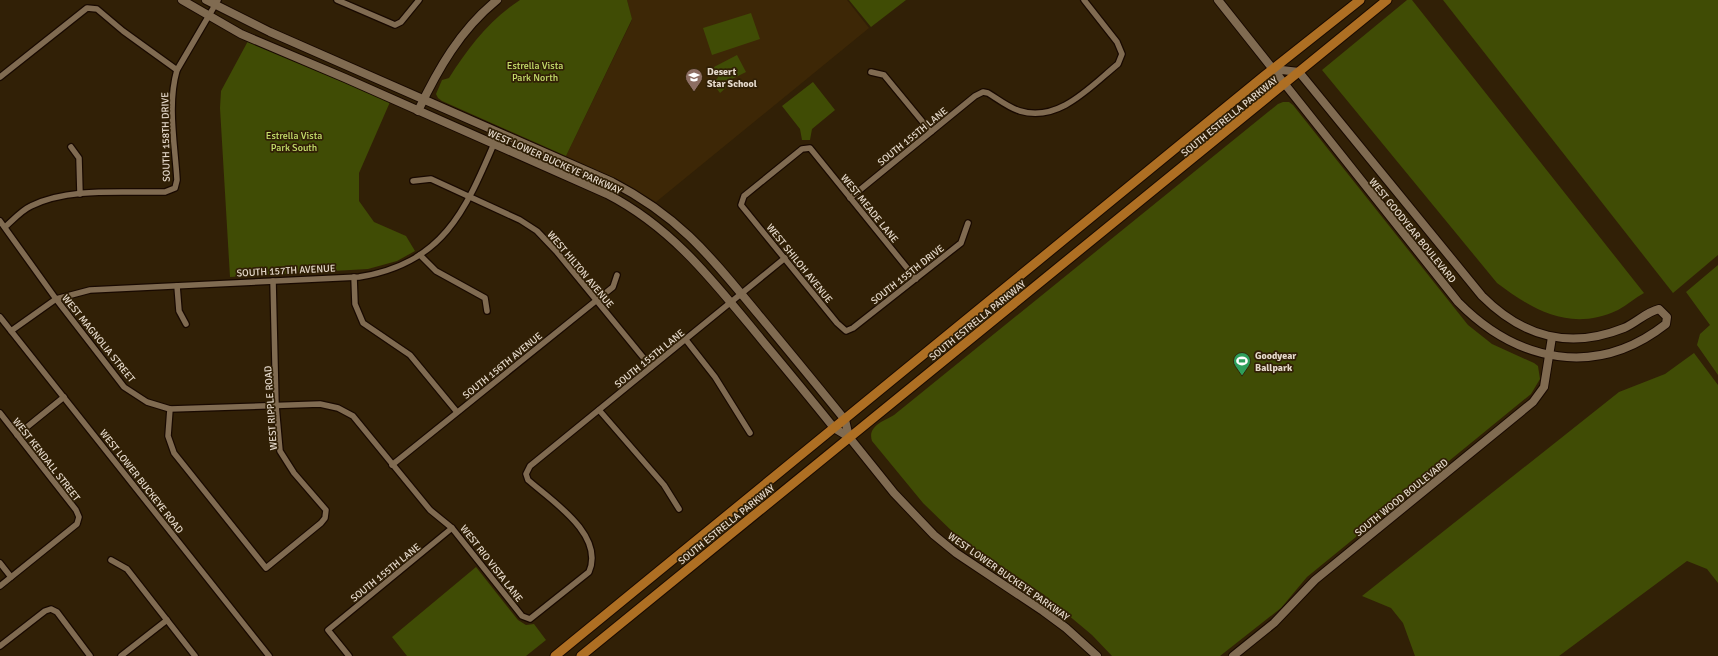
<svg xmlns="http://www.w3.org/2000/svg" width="1718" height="656" font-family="Signika,sans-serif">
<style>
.built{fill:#3d2706}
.green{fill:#404c05}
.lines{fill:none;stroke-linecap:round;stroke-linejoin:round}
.street-casing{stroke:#180900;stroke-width:8}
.secondary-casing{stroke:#180900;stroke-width:10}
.primary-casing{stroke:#180900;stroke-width:11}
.street{stroke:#806b51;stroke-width:5.5}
.secondary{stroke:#806b51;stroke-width:8}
.primary{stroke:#ae6f23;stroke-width:9}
.labels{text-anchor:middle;stroke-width:3.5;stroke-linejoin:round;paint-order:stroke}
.park-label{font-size:10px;fill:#c7e06d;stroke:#312006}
.poi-label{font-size:10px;font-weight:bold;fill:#e6dacc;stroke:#312006;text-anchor:start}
.street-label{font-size:10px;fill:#e6dacc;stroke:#312006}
</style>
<rect width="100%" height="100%" fill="#312006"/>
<polygon class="built" points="627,0 847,0 869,28 656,202 621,181 566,156 632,20"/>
<g class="green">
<path d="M520,0H627L632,19L566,156L442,101L438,98L436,94L442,80L449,78C468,48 489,20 520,0Z"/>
<polygon points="849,0 906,0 871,27"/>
<path d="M1407,0H1412L1644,293C1635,298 1627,305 1618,310C1571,332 1534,311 1497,283L1322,70Z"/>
<polygon points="1443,0 1718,0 1718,255 1673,293"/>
<polygon points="751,13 760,39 712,55 703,28"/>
<polygon points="248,41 390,102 359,173 359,201 374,222 406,236 415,251 397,261 368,269 230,277 220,108 221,91"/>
<polygon points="737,55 746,72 726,82 728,86 720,93 712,82 718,78 714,67"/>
<polygon points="813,82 835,110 812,129 810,140 802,140 800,129 782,106"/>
<path d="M1283,102H1289L1293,105L1468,325L1492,344L1534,363L1538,366L1540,379L1531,394L1307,577L1281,608L1220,656H1112L1092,635L1043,594L958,537L923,503L872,441C867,426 884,421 894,415L1278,104Z"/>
<polygon points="1718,265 1718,375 1697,345 1700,334 1710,325 1686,292"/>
<polygon points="1694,353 1718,385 1718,583 1707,569 1687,561 1559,656 1415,656 1403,623 1391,608 1362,596 1619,392 1665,374"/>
<polygon points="476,567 518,620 526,625 534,624 546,640 526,656 407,656 392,637"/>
</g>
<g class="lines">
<defs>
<g id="street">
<polyline points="337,0 395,25 401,22 419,0"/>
<polyline points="871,72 884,75 931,132"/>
<polyline points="0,77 87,8 97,9 123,31 177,70"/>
<polyline points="71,147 79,158 80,194"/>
<polyline points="413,181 431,179 520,220 537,231 556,251 651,367"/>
<path d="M850,198L975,96L983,92L988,93C998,99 1009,108 1020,111C1059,123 1091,86 1118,64L1122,54L1117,42L1084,0"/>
<polyline points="0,221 56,299 124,387 147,402 170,409 168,436 174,453 266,568 321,523 325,518 326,510 294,473 280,451 276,406 273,281"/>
<path d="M5,227C13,220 22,210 31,206C69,187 123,193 165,192L175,188L177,180C175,144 167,105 177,70L218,0"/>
<polyline points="420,255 436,271 485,298 487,311"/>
<polyline points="354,277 355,304 363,323 410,355 457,412"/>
<polyline points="916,279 810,148 802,149 744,196 741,205 837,323 846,331 853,328 961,243 968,223"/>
<polyline points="177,286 179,311 186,324"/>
<polyline points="0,317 269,656"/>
<path d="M11,331L56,299L90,290L359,277C447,263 467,206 499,132"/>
<polyline points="686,340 715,377 750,433"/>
<path d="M170,409L320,404L338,408L353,416L430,510L452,528L522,616L530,619L589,572C605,535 552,501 528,480L526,474L530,466L785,258"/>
<polyline points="599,410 664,485 679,509"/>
<polyline points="0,413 76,510 79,517 77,524 0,586"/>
<polyline points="17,435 64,397"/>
<polyline points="392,465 613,287 617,275"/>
<polyline points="111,560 127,569 195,656"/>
<polyline points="0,563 11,577"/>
<polyline points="0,646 45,611 51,609 57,612 90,656"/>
<polyline points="121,656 167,620"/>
<polyline points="349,656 328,630 452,528"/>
</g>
<g id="secondary">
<path d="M182,0L241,34L345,78L607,194C673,228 714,282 761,339C785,368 810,398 834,428L849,437L894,493L934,535L956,553L1043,611L1066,628L1097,656"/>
<path d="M206,0L270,32L612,182C680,217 710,256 758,314C787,349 816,384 845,420L849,437"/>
<path d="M1218,0L1458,302C1517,362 1596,379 1666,324L1667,317L1659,309C1646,312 1636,323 1624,328C1569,350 1523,337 1482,296L1299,72L1273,69"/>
<path d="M418,111C438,69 460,30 497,0"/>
<polyline points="1233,656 1274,623 1315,580 1533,402 1544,387 1552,337"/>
</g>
<g id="primary">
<polyline points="555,656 1264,76 1360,0"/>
<polyline points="581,656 1387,0"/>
</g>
</defs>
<use href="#street" class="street-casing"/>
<use href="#secondary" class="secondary-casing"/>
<use href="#primary" class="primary-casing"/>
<use href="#street" class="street"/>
<use href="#secondary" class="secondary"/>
<use href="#primary" class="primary"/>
</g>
<defs>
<symbol id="school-pin" viewBox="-11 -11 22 30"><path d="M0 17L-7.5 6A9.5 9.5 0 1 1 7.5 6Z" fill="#8d6e63" stroke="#312006"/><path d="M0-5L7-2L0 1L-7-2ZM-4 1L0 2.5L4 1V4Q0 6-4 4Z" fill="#fff"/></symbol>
<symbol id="stadium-pin" viewBox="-11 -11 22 30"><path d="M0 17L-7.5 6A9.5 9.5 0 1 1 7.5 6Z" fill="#2e9e5b" stroke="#312006"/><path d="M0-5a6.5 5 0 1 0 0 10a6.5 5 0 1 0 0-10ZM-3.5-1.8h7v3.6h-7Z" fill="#fff"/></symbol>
</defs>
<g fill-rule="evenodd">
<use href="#school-pin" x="684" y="67" width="20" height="27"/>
<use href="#stadium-pin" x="1232" y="351" width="20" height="27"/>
</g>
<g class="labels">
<g class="park-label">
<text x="535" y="69">Estrella Vista<tspan x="535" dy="12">Park North</tspan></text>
<text x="294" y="139">Estrella Vista<tspan x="294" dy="12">Park South</tspan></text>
</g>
<g class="poi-label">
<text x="707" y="75">Desert<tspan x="707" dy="12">Star School</tspan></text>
<text x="1255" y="359">Goodyear<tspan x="1255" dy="12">Ballpark</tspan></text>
</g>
<g class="street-label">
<text transform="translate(1229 116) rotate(-39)" y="4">SOUTH ESTRELLA PARKWAY</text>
<text transform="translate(912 136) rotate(-39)" y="4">SOUTH 155TH LANE</text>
<text transform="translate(165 137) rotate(-91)" y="4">SOUTH 158TH DRIVE</text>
<text transform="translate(555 161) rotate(24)" y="4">WEST LOWER BUCKEYE PARKWAY</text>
<text transform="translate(870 208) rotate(51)" y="4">WEST MEADE LANE</text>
<text transform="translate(1413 230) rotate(51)" y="4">WEST GOODYEAR BOULEVARD</text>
<text transform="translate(800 263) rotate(51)" y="4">WEST SHILOH AVENUE</text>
<text transform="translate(581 269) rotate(50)" y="4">WEST HILTON AVENUE</text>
<text transform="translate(286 270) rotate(-3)" y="4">SOUTH 157TH AVENUE</text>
<text transform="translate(907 274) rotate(-38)" y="4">SOUTH 155TH DRIVE</text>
<text transform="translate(977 320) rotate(-39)" y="4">SOUTH ESTRELLA PARKWAY</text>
<text transform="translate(99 338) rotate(51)" y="4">WEST MAGNOLIA STREET</text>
<text transform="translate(649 358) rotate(-39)" y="4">SOUTH 155TH LANE</text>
<text transform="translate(502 365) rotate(-39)" y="4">SOUTH 156TH AVENUE</text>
<text transform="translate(270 408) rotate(-94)" y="4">WEST RIPPLE ROAD</text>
<text transform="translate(47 459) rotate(52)" y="4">WEST KENDALL STREET</text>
<text transform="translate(142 481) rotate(52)" y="4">WEST LOWER BUCKEYE ROAD</text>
<text transform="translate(1401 497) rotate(-39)" y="4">SOUTH WOOD BOULEVARD</text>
<text transform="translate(726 524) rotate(-39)" y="4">SOUTH ESTRELLA PARKWAY</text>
<text transform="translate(492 563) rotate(52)" y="4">WEST RIO VISTA LANE</text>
<text transform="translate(385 572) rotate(-39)" y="4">SOUTH 155TH LANE</text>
<text transform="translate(1009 576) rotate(35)" y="4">WEST LOWER BUCKEYE PARKWAY</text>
</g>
</g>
</svg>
